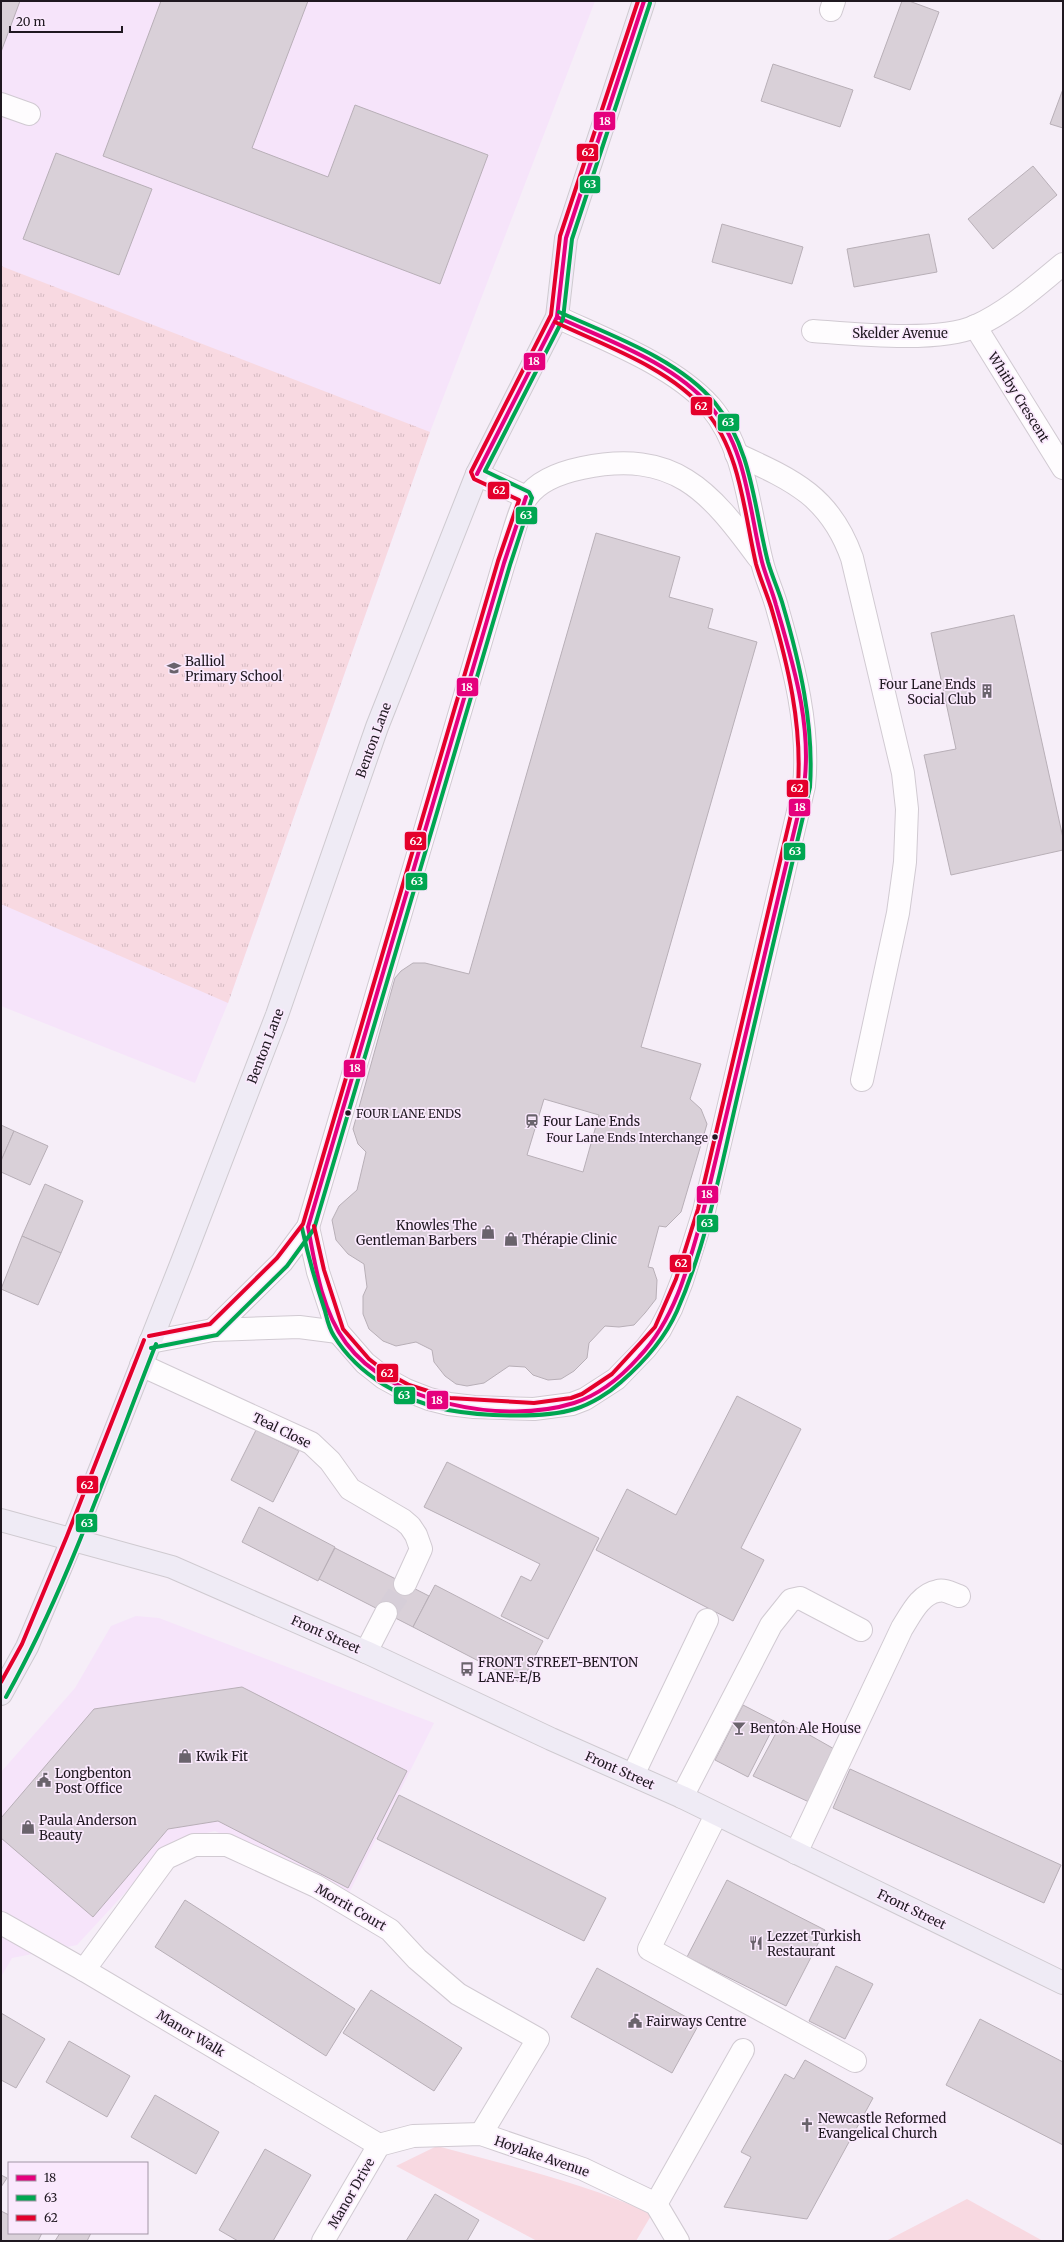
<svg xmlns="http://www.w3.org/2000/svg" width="1064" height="2242" font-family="Merriweather,serif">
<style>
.built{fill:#f6e4fa}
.green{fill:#f8d9e1}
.park{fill:url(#park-tufts)}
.building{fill:#d9d0d8;stroke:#b8afb7;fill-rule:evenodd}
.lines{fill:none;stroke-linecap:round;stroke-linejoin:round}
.minor-tunnel{stroke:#d6ced8;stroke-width:22;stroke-dasharray:22 11;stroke-linecap:butt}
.minor-casing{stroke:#d1cad2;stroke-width:24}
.major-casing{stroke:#cfcad0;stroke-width:24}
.minor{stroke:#fefcfe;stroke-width:22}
.major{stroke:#efebf5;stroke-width:22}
.bus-1-casing{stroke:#fae9fd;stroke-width:7}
.bus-2-casing{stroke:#fae9fd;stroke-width:7}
.bus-3-casing{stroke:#fae9fd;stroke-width:7}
.bus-1{stroke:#e5007d;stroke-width:4}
.bus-2{stroke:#00a651;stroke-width:4}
.bus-3{stroke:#e4002b;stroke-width:4}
.bus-dot{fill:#1f1820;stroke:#fae9fd;stroke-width:1.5}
.labels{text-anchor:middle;stroke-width:3.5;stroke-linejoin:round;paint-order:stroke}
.bus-label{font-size:12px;fill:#1f1820;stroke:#fae9fd;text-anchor:start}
.street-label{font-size:13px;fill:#1f1820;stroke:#fae9fd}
.poi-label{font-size:13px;fill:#1f1820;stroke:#fae9fd;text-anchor:start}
.line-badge{stroke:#fae9fd;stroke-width:1.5}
.badge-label{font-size:11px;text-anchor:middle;font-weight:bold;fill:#fff}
</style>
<defs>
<pattern id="park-tufts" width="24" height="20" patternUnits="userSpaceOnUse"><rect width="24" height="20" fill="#f8d9e1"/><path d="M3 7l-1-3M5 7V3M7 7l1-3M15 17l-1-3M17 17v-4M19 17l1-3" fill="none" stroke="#d4bac1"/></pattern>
</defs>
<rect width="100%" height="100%" fill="#f6eef8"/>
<g class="built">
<polygon points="1,1 595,1 430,432 228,1003 195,1083 1,1006"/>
<polygon points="136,1616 159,1618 434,1723 348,1895 215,1831 173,1841 77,1945 12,1958 1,1977 1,1772 75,1688 111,1626"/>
</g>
<g class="green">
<path d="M437,2146C510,2166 583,2182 652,2214L636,2241H537L396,2166Z"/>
<polygon points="967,2199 1043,2241 886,2241"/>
</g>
<polygon class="park" points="1,266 430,432 228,1003 1,904"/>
<g class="building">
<polygon points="1,1 20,1 1,52"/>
<polygon points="161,1 308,1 252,148 328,177 355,105 488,155 440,284 103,156"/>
<polygon points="902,1 909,1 939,12 910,90 874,77"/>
<polygon points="773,64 853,90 840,127 761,101"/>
<polygon points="1063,89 1063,128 1050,124"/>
<polygon points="56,153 152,189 119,275 23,239"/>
<polygon points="1033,166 1057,195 993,249 968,219"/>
<polygon points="722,224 803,247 792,284 712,262"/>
<polygon points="929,234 937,272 854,287 847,249"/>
<path d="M596,533L680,557L669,597L713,609L708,628L757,642L641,1047L701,1064L690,1099L701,1109L707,1124L681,1212L666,1227L659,1226L648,1267L653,1268L657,1280L656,1299L645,1313L634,1325L619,1327L605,1326L589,1343L587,1358L574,1371L561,1379L548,1380L533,1375L525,1367L509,1366L484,1383L467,1386L456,1384L445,1376L434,1362L432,1350L416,1342L396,1346L383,1341L369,1329L363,1314V1296L367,1287L364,1264L348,1254L336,1240L332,1220L339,1206L357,1190L366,1152L358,1144L353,1129L395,978L401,971L413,963H425L469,974ZM544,1099L599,1115L583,1172L527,1155Z"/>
<polygon points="1014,615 1063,838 1063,850 951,875 924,755 956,749 931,633"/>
<polygon points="1,1125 14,1131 1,1161"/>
<polygon points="14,1131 48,1146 30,1185 1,1172 1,1161"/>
<polygon points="45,1184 83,1201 61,1253 22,1236"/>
<polygon points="22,1236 61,1253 38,1305 1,1289"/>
<polygon points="737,1396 801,1429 741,1548 764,1560 733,1621 596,1550 627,1489 676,1515"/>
<polygon points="256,1430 299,1451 273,1502 231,1480"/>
<polygon points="447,1462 599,1538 548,1639 501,1616 521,1576 531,1581 540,1564 424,1507"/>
<polygon points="259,1507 335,1547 318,1581 242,1542"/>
<polygon points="335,1548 429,1596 413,1627 319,1579"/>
<polygon points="435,1585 543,1641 521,1683 413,1627"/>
<polygon points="242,1687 407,1771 348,1888 218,1821 168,1829 93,1917 1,1838 1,1818 94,1709"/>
<polygon points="743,1705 776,1722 748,1777 715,1760"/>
<polygon points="783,1720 836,1750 809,1802 753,1776"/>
<polygon points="850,1769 1061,1865 1044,1903 833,1808"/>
<polygon points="399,1795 606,1898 584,1941 377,1839"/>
<polygon points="727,1880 825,1930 786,2006 687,1957"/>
<polygon points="185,1900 355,2009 326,2056 155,1947"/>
<polygon points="836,1966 873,1984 845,2039 809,2021"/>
<polygon points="597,1968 699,2024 672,2073 571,2017"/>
<polygon points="371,1990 462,2048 434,2091 343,2033"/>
<polygon points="1,2013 45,2039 16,2088 1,2080"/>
<polygon points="980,2019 1063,2062 1063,2145 946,2085"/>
<polygon points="69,2041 130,2076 107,2117 46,2082"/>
<polygon points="805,2060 873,2098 807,2219 724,2207 751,2157 741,2152 785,2074 794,2079"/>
<polygon points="155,2095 219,2132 196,2174 131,2137"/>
<polygon points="265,2149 311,2175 273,2241 238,2241 219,2230"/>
<polygon points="1,2175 7,2178 1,2187"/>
<polygon points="435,2194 479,2220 467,2241 406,2241"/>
<polygon points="1,2211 9,2215 9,2233 42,2233 38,2241 1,2241"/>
<polygon points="60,2233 91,2233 87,2241 55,2241"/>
</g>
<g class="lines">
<polyline class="minor-tunnel" points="386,1613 405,1584"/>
<defs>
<g id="minor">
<polyline points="831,10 834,1"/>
<polyline points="1,104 29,114"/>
<polyline points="975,326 1063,468"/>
<path d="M813,331C854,334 939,343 976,326C1009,311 1036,286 1063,264"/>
<path d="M736,454C793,480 830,496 852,558L903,773L907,809L905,862L898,913L862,1080"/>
<polyline points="477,474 526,497"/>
<path d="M308,1227L318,1272L338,1332L365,1363L384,1378L406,1390L429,1399L449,1404L474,1407L534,1409L572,1404L585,1399L616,1379L646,1348L660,1330L671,1309L682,1281L704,1211L804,786C810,727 794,667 778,611C774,594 766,579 762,562C749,511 746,448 710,406C673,365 606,340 557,317"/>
<path d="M213,1330L282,1262L308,1227L504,563C509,549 520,506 527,497C539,480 563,472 582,468C674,449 709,490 758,557"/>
<polyline points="150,1342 213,1330 299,1327 338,1332"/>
<polyline points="141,1365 311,1443 330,1461 350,1489 403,1520 410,1526 416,1535 421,1549 405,1584"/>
<polyline points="366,1652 386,1613"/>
<polyline points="633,1775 707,1620"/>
<polyline points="682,1797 771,1625 791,1600 800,1598 861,1630"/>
<polyline points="716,1815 649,1949 855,2061"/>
<path d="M796,1853L902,1628C911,1614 920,1594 938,1591C944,1589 953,1594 959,1596"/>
<polyline points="1,1923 84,1970 379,2145"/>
<polyline points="84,1970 166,1858 194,1845 227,1845 316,1886 390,1930 417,1959 458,1994 538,2039 481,2134"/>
<polyline points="379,2145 413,2136 481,2134 583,2169 656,2204 678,2241"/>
<polyline points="656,2204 743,2050"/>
<polyline points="323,2241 379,2145"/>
</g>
<g id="major">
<polyline points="1,1520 172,1567 366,1652 551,1739 682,1797 1063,1983"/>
<polyline points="1,1694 27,1647 73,1538 182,1262 277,1015 377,727 477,474 557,317 566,238 644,1"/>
</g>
</defs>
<use href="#minor" class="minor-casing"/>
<use href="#major" class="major-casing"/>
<use href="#minor" class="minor"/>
<use href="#major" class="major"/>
<defs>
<g id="bus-1">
<polyline points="477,474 557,317 566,238 644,1"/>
<path d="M526,497L504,563L308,1227C315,1265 322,1311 346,1343C391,1404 504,1425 574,1403C599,1395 622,1376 639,1357C676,1318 689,1264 703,1213L802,798C815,734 794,666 776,605C772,590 766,577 762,562C749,510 747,448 710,406C672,362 609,341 557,317"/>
</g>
<g id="bus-2">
<path d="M302,1228C308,1256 316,1284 325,1311C327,1319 329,1329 334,1336C358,1375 403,1401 448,1410C481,1416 543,1419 575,1409C591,1404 609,1393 621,1382C644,1362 665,1338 677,1311C707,1243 721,1167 738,1094C762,992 786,889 810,787C814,724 800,663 782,602C778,589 772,576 768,562C754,508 752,448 715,403C679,359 610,335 559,312"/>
<polyline points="151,1348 217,1335 287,1266 314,1229 510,565 532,498 529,492 485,471 563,319 572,239 650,3"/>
<path d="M6,1697C68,1586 109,1463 156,1344"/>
</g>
<g id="bus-3">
<path d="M314,1226L324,1270L343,1329L369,1359L387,1373L409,1385L450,1398L534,1403L571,1398L582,1394L612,1374L655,1327L676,1279L698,1209L798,785C802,724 788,665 771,607C766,592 760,578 756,564C744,513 741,452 705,410C668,367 605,346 555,322"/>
<polyline points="149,1336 210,1324 277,1258 303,1224 498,561 519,500 474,479 471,472 551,315 560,236 638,1"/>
<polyline points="1,1682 22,1644 67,1536 144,1340"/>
</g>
</defs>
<use href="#bus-1" class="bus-1-casing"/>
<use href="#bus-2" class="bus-2-casing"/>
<use href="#bus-3" class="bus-3-casing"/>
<use href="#bus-1" class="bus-1"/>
<use href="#bus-2" class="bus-2"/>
<use href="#bus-3" class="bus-3"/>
</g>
<defs>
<symbol id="school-bare" viewBox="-9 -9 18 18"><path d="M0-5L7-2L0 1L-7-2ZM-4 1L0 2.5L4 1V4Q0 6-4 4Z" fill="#6a636c" stroke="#fae9fd" stroke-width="2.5" paint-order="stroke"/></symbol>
<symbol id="building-bare" viewBox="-9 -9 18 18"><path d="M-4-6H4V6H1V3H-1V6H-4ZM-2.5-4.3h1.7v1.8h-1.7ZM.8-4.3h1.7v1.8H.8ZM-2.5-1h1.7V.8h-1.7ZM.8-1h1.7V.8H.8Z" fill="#6a636c" stroke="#fae9fd" stroke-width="2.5" paint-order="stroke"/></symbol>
<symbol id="station-bare" viewBox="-9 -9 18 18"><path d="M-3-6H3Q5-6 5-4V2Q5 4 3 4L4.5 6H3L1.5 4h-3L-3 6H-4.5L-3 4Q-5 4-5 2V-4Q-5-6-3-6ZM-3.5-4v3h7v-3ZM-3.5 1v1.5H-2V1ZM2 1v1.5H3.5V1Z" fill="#6a636c" stroke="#fae9fd" stroke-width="2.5" paint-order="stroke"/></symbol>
<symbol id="shop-bare" viewBox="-9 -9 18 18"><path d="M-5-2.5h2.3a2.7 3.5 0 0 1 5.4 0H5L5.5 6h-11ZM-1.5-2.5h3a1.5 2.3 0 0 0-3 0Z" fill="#6a636c" stroke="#fae9fd" stroke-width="2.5" paint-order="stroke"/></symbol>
<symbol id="bus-bare" viewBox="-9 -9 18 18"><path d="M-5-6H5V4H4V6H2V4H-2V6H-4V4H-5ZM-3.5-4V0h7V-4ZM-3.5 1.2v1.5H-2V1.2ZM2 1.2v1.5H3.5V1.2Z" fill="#6a636c" stroke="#fae9fd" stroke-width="2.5" paint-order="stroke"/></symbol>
<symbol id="bar-bare" viewBox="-9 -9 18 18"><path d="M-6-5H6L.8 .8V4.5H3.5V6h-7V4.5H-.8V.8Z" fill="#6a636c" stroke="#fae9fd" stroke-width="2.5" paint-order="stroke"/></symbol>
<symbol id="civic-bare" viewBox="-9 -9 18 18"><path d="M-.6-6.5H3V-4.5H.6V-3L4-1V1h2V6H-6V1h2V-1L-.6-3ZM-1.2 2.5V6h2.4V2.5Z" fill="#6a636c" stroke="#fae9fd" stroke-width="2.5" paint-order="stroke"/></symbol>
<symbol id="restaurant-bare" viewBox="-9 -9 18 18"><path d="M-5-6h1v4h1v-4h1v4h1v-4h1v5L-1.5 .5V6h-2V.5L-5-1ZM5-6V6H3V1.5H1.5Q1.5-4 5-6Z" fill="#6a636c" stroke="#fae9fd" stroke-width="2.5" paint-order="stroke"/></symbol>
<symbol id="church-bare" viewBox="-9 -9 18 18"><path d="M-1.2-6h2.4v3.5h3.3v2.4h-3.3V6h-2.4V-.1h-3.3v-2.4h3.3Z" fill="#6a636c" stroke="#fae9fd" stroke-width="2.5" paint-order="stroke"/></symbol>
</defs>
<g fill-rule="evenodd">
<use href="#school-bare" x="164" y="658" width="20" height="20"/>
<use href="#building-bare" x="977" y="681" width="20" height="20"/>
<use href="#station-bare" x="522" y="1111" width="20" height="20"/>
<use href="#shop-bare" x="478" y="1222" width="20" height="20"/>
<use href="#shop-bare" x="501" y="1229" width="20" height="20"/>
<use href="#bus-bare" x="457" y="1659" width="20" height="20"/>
<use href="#bar-bare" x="729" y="1718" width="20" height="20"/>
<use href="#shop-bare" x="175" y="1746" width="20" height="20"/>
<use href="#civic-bare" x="34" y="1770" width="20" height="20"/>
<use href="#shop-bare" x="18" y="1817" width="20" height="20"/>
<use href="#restaurant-bare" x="746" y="1933" width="20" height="20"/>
<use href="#civic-bare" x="625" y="2011" width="20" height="20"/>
<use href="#church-bare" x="797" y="2115" width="20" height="20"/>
</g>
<g class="bus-dot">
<circle cx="348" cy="1113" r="3.5"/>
<circle cx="715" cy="1137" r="3.5"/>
</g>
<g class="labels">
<g class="bus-label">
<text x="356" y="1118">FOUR LANE ENDS</text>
<text x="708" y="1142" text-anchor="end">Four Lane Ends Interchange</text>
</g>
<g class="street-label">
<text x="900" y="338">Skelder Avenue</text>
<text transform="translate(1019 397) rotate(58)" y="5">Whitby Crescent</text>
<text transform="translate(373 740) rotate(-70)" y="5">Benton Lane</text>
<text transform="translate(265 1046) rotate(-69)" y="5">Benton Lane</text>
<text transform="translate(282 1430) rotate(26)" y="5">Teal Close</text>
<text transform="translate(326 1634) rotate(24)" y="5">Front Street</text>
<text transform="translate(620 1770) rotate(24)" y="5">Front Street</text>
<text transform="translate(351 1907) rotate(30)" y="5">Morrit Court</text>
<text transform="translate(912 1909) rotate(26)" y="5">Front Street</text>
<text transform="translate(191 2033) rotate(31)" y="5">Manor Walk</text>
<text transform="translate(542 2156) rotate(19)" y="5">Hoylake Avenue</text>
<text transform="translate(351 2193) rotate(-60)" y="5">Manor Drive</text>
</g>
<g class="poi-label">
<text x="185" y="666">Balliol<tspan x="185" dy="15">Primary School</tspan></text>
<text x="976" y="689" text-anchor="end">Four Lane Ends<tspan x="976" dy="15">Social Club</tspan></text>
<text x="543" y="1126">Four Lane Ends</text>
<text x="477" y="1230" text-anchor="end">Knowles The<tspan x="477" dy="15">Gentleman Barbers</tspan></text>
<text x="522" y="1244">Thérapie Clinic</text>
<text x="478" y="1667">FRONT STREET-BENTON<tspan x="478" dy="15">LANE-E/B</tspan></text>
<text x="750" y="1733">Benton Ale House</text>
<text x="196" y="1761">Kwik Fit</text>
<text x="55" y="1778">Longbenton<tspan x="55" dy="15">Post Office</tspan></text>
<text x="39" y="1825">Paula Anderson<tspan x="39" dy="15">Beauty</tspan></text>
<text x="767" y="1941">Lezzet Turkish<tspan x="767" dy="15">Restaurant</tspan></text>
<text x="646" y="2026">Fairways Centre</text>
<text x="818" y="2123">Newcastle Reformed<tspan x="818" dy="15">Evangelical Church</tspan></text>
</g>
</g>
<g class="line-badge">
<rect x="593" y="111" width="23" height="20" rx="4" fill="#e5007d"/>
<rect x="576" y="143" width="23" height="19" rx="4" fill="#e4002b"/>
<rect x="579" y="175" width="22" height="19" rx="4" fill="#00a651"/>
<rect x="523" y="352" width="23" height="19" rx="4" fill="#e5007d"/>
<rect x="690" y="396" width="23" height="20" rx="4" fill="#e4002b"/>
<rect x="717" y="413" width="23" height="19" rx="4" fill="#00a651"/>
<rect x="487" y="481" width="23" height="19" rx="4" fill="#e4002b"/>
<rect x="515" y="506" width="23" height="19" rx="4" fill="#00a651"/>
<rect x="456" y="677" width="23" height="20" rx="4" fill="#e5007d"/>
<rect x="786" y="779" width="23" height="19" rx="4" fill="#e4002b"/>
<rect x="788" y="798" width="23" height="19" rx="4" fill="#e5007d"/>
<rect x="404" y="831" width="23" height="20" rx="4" fill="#e4002b"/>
<rect x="783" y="842" width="23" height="19" rx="4" fill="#00a651"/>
<rect x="405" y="872" width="23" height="19" rx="4" fill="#00a651"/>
<rect x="343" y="1059" width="23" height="19" rx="4" fill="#e5007d"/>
<rect x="696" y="1185" width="23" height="19" rx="4" fill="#e5007d"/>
<rect x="696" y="1214" width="23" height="19" rx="4" fill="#00a651"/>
<rect x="669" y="1254" width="23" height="19" rx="4" fill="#e4002b"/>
<rect x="376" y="1363" width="23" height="20" rx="4" fill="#e4002b"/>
<rect x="393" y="1386" width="23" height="19" rx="4" fill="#00a651"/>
<rect x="426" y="1390" width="23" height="20" rx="4" fill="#e5007d"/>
<rect x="76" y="1475" width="23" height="19" rx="4" fill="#e4002b"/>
<rect x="75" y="1513" width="23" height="20" rx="4" fill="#00a651"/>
</g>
<g class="badge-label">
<text x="605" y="125">18</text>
<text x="588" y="156">62</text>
<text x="590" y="188">63</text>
<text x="534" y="365">18</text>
<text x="701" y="410">62</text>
<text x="728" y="426">63</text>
<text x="499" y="494">62</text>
<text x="526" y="519">63</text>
<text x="467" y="691">18</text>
<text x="797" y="792">62</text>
<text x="800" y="811">18</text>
<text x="416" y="845">62</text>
<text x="795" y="855">63</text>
<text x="417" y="885">63</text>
<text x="355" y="1072">18</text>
<text x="707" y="1198">18</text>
<text x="707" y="1227">63</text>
<text x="681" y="1267">62</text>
<text x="387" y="1377">62</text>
<text x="404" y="1399">63</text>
<text x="437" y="1404">18</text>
<text x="87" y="1489">62</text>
<text x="87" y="1527">63</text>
</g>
<rect width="1064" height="2242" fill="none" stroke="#1f1820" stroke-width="4"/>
<rect x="8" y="2162" width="140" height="72" fill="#fae9fd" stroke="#a295a5"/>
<rect x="16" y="2175" width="20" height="6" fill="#e5007d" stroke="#a295a5"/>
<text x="44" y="2182" font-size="12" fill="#1f1820">18</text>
<rect x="16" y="2195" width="20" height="6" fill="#00a651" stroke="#a295a5"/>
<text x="44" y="2202" font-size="12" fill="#1f1820">63</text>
<rect x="16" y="2215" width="20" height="6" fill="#e4002b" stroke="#a295a5"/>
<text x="44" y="2222" font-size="12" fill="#1f1820">62</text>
<path d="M10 26v6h112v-6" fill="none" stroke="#1f1820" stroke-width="2"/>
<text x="16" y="26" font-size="12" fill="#1f1820" stroke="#fae9fd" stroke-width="3" paint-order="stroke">20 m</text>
</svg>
